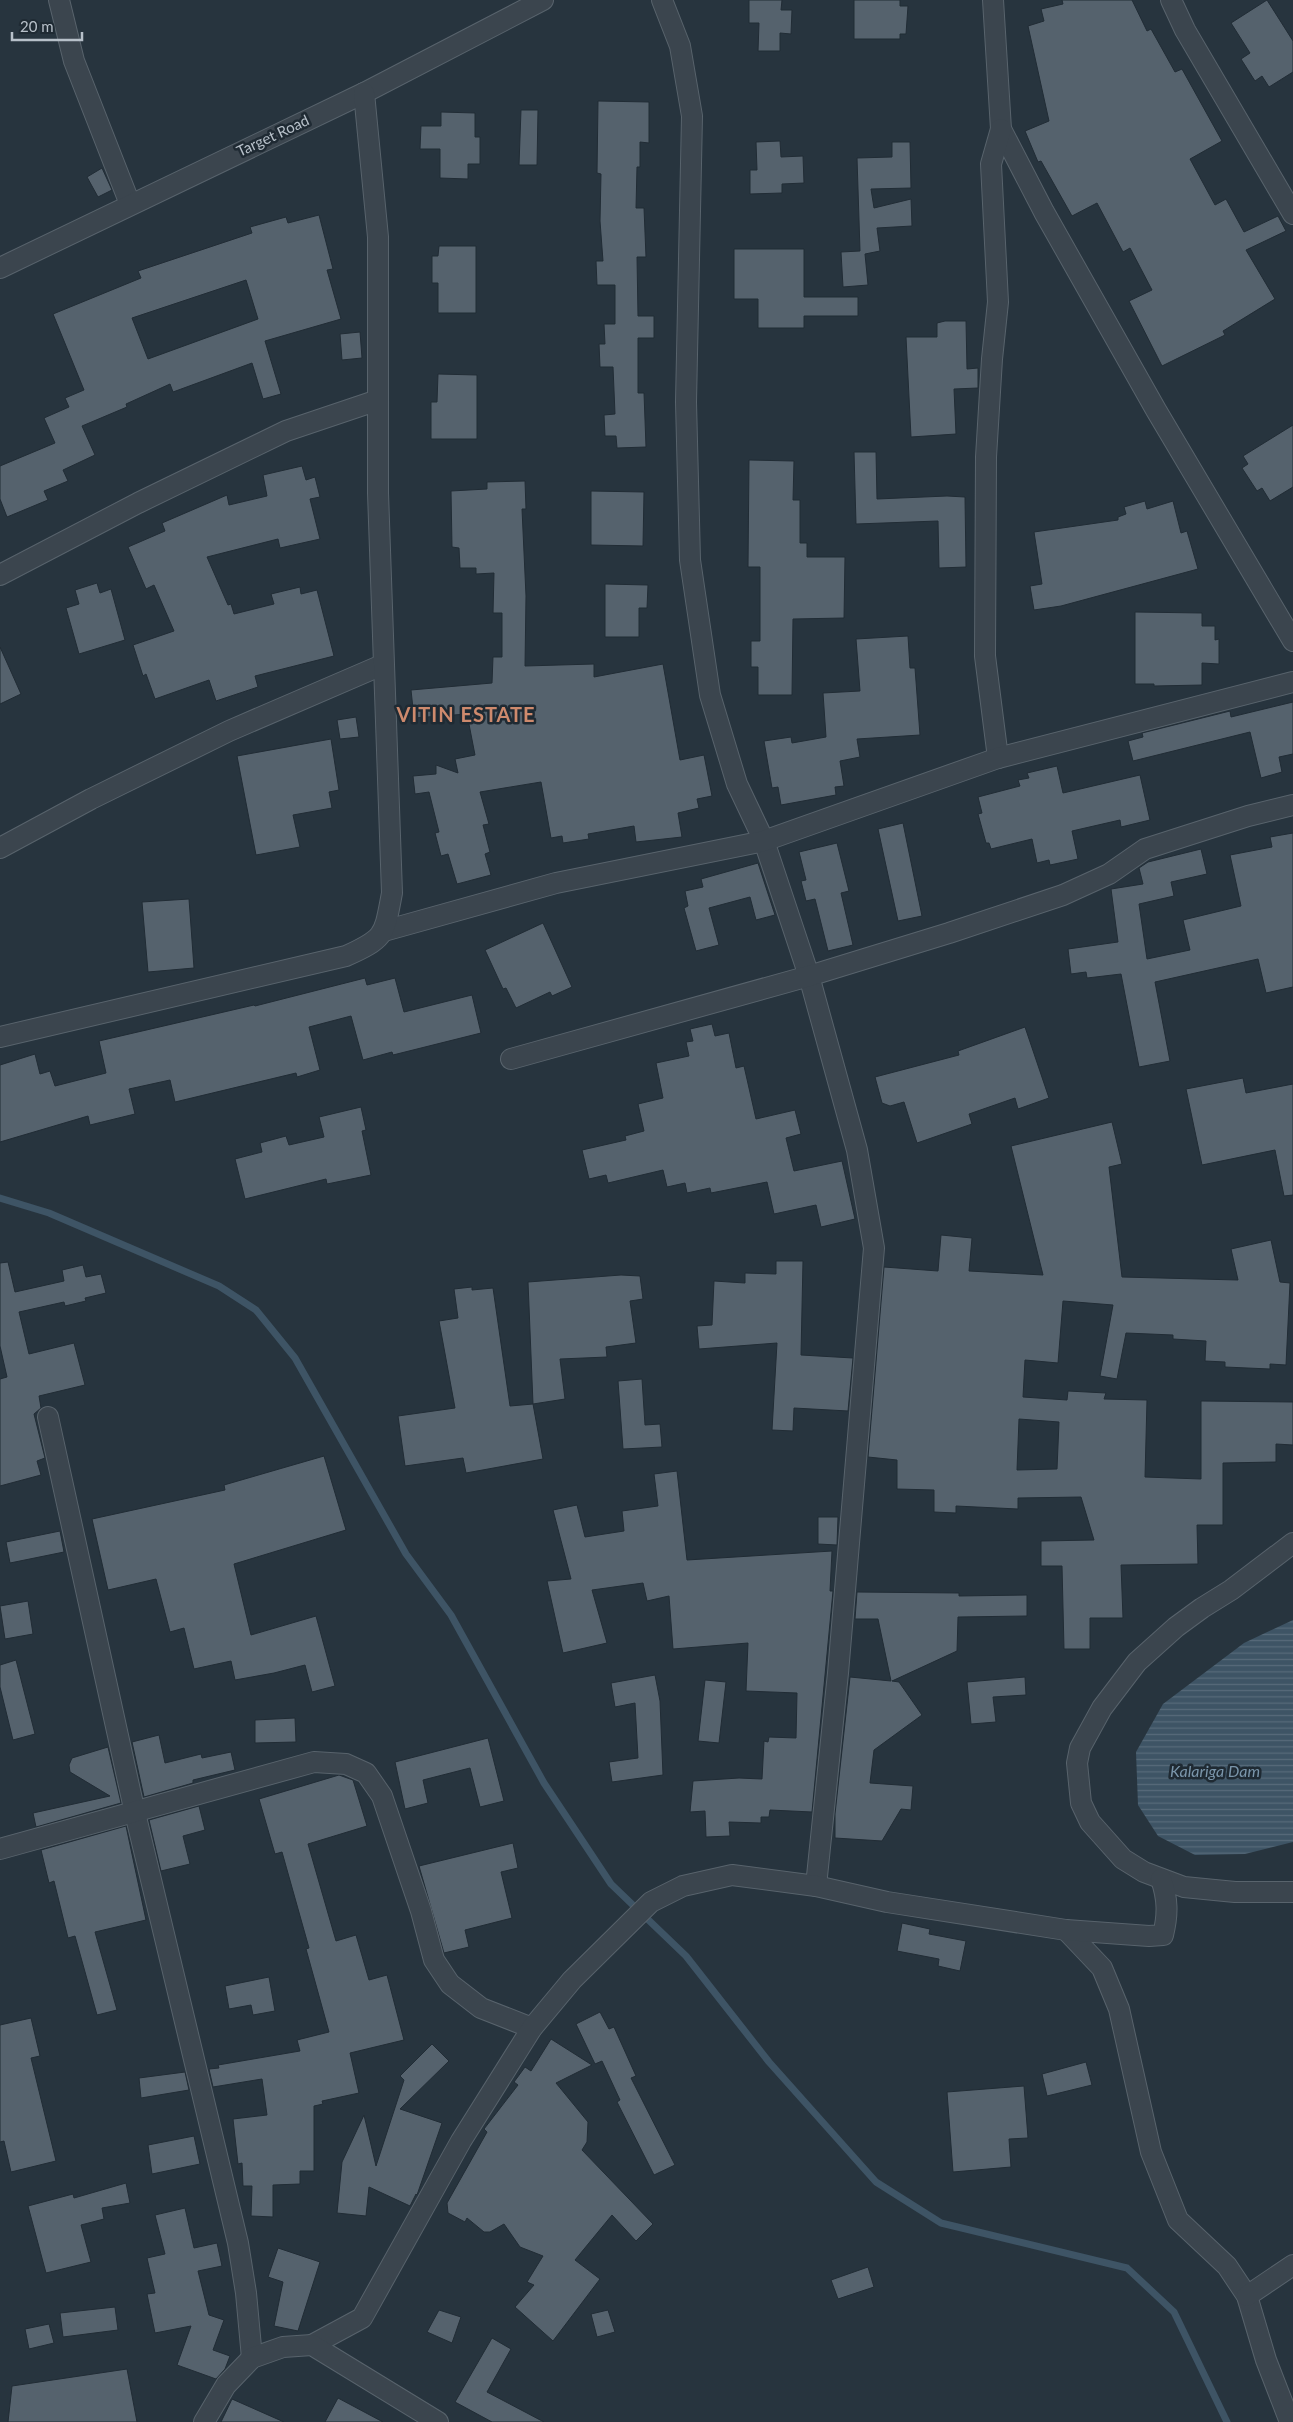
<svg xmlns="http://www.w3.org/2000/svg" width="1293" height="2422" font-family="Lato,sans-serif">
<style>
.water{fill:url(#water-rules)}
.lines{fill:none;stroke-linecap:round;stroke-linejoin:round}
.stream{stroke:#3e5465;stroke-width:7}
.building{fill:#55626d;stroke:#212c35;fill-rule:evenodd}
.street-casing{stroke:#58636c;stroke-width:22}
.street{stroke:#3b454e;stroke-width:20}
.labels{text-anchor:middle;stroke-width:5;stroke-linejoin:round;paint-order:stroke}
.street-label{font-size:15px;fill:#b7c0c9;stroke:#1f2a33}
.water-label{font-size:16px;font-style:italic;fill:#7a95aa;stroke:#1f2a33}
.district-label{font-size:20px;font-weight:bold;letter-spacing:1px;fill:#ce8a6d;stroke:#1f2a33}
</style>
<defs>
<pattern id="water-rules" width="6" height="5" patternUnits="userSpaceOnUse" patternTransform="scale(1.25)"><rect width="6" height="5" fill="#3e5465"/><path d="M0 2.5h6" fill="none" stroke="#586b7a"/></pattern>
</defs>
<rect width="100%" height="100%" fill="#27343e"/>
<polygon class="water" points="1293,1620 1293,1842 1245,1854 1195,1855 1158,1836 1138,1805 1136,1752 1163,1704 1244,1643"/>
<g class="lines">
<polyline class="stream" points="0,1198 49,1213 219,1286 256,1310 295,1358 406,1554 451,1615 544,1783 611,1884 686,1956 769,2062 876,2182 941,2223 1127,2268 1174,2312 1227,2422"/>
</g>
<g class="building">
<polygon points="749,0 782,0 781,10 792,10 791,34 780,33 780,51 758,51 759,23 749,23"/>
<polygon points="854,0 900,0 900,6 908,6 906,34 900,34 900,39 854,39"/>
<polygon points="1062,0 1132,0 1147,31 1151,29 1175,72 1182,69 1222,141 1190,159 1215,205 1226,199 1244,232 1278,216 1286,231 1246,250 1275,299 1223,331 1225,335 1162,366 1129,301 1152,290 1130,248 1123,252 1097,203 1072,216 1041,161 1038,162 1025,131 1049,121 1028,26 1044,21 1041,9 1063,4"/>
<polygon points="1267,0 1293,41 1293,72 1269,87 1262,76 1255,81 1241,59 1250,53 1231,23"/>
<polygon points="598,101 649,102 649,143 640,142 640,167 637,167 636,208 644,208 646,257 637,257 638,316 654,316 654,338 638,338 638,393 644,393 646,447 617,448 616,436 605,436 604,415 615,414 613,367 600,367 599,344 605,344 604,324 615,324 615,285 597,285 596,261 603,261 600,221 601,174 597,173"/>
<polygon points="521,110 538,110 537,165 519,165"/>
<polygon points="441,112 475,113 475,137 480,137 480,164 468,164 468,179 440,178 440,149 420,149 421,126 441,126"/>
<polygon points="780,141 781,157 803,156 804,183 782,184 782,193 750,194 750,170 757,170 756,142"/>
<polygon points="892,142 910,142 911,188 871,189 874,208 911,199 912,226 877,228 880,251 865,254 868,285 843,287 841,252 860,251 857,158 892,157"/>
<polygon points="102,168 112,190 98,197 87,177"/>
<path d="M319,215L333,269L327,270L341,319L265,341L281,394L263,399L252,363L173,392L170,384L126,404L127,407L82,426L95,455L63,470L68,481L44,491L48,500L7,517L0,499V466L55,443L44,418L69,407L65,398L84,390L53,314L141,278L138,271L252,233L250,227L286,217L288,223ZM246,280L258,319L148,359L132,318Z"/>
<polygon points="439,246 476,246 476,313 438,313 438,283 432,283 432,256 438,256"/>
<polygon points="734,249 804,249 804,297 858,297 858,316 804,316 804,328 758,328 758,299 734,299"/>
<polygon points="945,321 966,321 967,369 978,368 978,388 954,389 956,434 911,437 906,337 937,337 937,323"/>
<polygon points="360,332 362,358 342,360 340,334"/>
<polygon points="438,374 477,375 477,439 431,439 431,402 437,402"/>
<polygon points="1293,425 1293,487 1270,501 1262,488 1257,491 1242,468 1248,464 1243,456"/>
<polygon points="854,452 876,452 877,499 947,496 965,497 966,567 939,568 938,521 856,524"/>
<polygon points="749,460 794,461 793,500 800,500 800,543 807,543 807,557 845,557 844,618 793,619 792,695 758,695 758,667 751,667 751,641 760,641 760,567 748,567"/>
<polygon points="302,466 306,480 315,477 320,497 310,499 320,539 280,548 278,539 207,557 228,605 231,604 234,614 274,604 271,594 300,587 301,594 317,590 334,656 255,676 258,687 216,701 209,680 155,699 146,674 143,676 133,645 174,631 154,585 146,589 128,547 165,531 162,523 227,495 229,505 267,496 263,475"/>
<polygon points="525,481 526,509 522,509 526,596 525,666 594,664 594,677 663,664 680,760 704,755 712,796 697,799 699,808 678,813 682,837 636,842 634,826 588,834 589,839 563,843 562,836 551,838 541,782 480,792 489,824 483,825 490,852 485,854 491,875 457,884 448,854 441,856 435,833 439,832 429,792 415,794 413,776 436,774 436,765 458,773 455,759 475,755 467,714 414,718 411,690 492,683 493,657 502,657 502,613 493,613 494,573 476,574 476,568 460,568 459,548 452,547 451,491 487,489 487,482"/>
<polygon points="591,491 644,492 643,546 591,545"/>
<polygon points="1145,501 1147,509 1173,501 1181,533 1187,531 1198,569 1061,606 1034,610 1030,586 1042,584 1034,532 1118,520 1118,517 1126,514 1124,507"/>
<polygon points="97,583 100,593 111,589 125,640 79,654 66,608 79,604 75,590"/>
<polygon points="605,584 648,585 647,608 639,608 639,637 605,637"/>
<polygon points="1135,612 1202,613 1202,626 1215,626 1215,640 1219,639 1219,664 1202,663 1202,685 1154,686 1154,684 1135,684"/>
<polygon points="908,636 910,668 915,668 920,735 857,739 860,757 840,761 844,786 835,787 836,795 781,805 778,787 772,788 764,741 791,737 792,743 826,737 823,693 860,691 856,639"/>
<polygon points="0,647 21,694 0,704"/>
<polygon points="1293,702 1293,754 1279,757 1282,772 1261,778 1250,732 1133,761 1128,741 1143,737 1142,733 1230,711 1231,717"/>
<polygon points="356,717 359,737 340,739 337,720"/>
<polygon points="331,739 339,790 329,792 332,808 293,815 300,847 256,855 237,756"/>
<polygon points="1057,766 1063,793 1140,775 1150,820 1121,827 1120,820 1072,831 1078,859 1050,865 1049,860 1037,863 1032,839 991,849 989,843 986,843 978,814 982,813 978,797 1020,786 1018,780 1029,778 1027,773"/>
<polygon points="903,823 922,916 898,921 878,829"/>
<polygon points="1293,833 1293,987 1266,993 1258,959 1155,982 1170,1061 1139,1067 1121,974 1087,978 1086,972 1071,974 1068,949 1118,942 1111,889 1143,884 1139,868 1148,862 1201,849 1207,874 1171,882 1174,896 1139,904 1147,959 1190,950 1183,920 1241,906 1230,855 1272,847 1270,837"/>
<polygon points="837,843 849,891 841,893 853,945 828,951 815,899 806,901 801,881 806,880 799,852"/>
<polygon points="758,863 775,915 756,920 750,897 709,908 719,945 696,951 684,908 688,906 685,891 703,887 701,879"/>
<polygon points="189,899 194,968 148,972 142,902"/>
<polygon points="543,923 572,987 552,996 550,992 516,1008 506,988 503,989 485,950"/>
<polygon points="365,978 367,985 395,978 404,1012 472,995 481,1033 393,1055 392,1052 363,1060 351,1016 309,1027 320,1070 297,1077 296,1073 175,1102 170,1080 129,1089 135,1114 90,1125 88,1116 0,1142 0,1065 35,1054 40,1074 50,1071 55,1086 106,1073 99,1041 254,1005 255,1006"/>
<polygon points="712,1024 715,1036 729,1033 736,1068 744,1066 756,1119 795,1110 801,1134 786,1138 794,1171 842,1161 855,1219 821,1227 816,1205 774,1214 767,1182 711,1193 710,1188 687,1193 685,1183 667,1187 663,1170 608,1183 606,1175 589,1179 582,1150 626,1140 625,1136 644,1131 638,1104 663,1098 656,1063 689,1056 686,1042 693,1041 690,1029"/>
<polygon points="1025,1027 1049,1098 1018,1109 1015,1098 969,1114 972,1124 917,1143 904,1102 890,1106 882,1103 875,1077 959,1055 958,1051"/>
<polygon points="1243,1078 1246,1093 1293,1084 1293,1195 1284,1196 1275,1150 1202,1165 1186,1089"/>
<polygon points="361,1107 366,1130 362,1131 371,1175 327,1184 326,1179 245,1199 235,1159 262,1152 260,1143 286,1136 289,1145 324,1137 319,1117"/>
<path d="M1112,1122L1122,1164L1109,1167L1122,1277L1238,1280L1231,1249L1271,1240L1280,1282L1290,1283L1286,1365L1270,1364V1369L1225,1367V1362L1205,1361L1206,1341L1173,1339V1335L1126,1333L1117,1379L1100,1376L1113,1305L1063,1301L1058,1363L1025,1360L1023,1397L1067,1400L1068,1391L1106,1393L1104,1399L1147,1400L1145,1477L1201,1479V1401L1293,1402V1445L1276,1444V1462L1223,1463V1525H1197L1198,1564L1121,1565L1123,1618H1090V1649H1064L1062,1566H1041V1541L1094,1540L1081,1497L1018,1498V1509L956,1506V1513L934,1512V1490L897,1489V1460L868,1457L884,1267L938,1271L941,1235L972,1238L969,1271L1043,1275L1011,1146ZM1019,1419L1059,1422L1057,1469L1017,1470Z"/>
<polygon points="776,1261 803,1261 801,1355 853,1358 848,1411 794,1408 793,1431 772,1430 777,1343 699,1349 697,1326 712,1325 714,1281 745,1283 745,1273 776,1274"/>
<polygon points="8,1262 15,1292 64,1281 62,1270 83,1265 86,1277 101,1274 106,1293 85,1298 86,1301 65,1306 64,1302 19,1312 29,1354 74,1343 85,1385 39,1396 41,1408 34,1414 45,1458 37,1461 41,1475 0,1486 0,1379 7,1377 0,1346 0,1263"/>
<polygon points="621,1275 640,1276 643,1299 630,1301 636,1343 606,1347 607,1357 560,1359 565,1399 533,1404 528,1282"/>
<polygon points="472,1287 472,1290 493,1288 510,1406 533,1404 543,1459 466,1473 463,1458 405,1466 398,1416 455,1408 439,1321 458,1318 454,1289"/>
<polygon points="642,1379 645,1425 660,1424 662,1447 623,1449 618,1381"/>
<polygon points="324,1456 346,1530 234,1564 251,1635 316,1616 335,1686 312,1692 305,1665 274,1673 235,1680 231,1661 194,1669 184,1628 170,1632 156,1579 108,1590 92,1519 225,1490 224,1485"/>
<polygon points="677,1471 687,1560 832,1551 830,1591 833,1591 812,1812 770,1810 769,1817 761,1817 761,1823 729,1822 730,1836 706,1837 705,1811 690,1812 693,1781 739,1778 762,1779 764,1741 768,1742 769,1737 796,1738 797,1693 746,1691 748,1643 673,1649 669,1596 647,1601 643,1583 592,1590 607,1643 563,1653 547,1581 571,1579 553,1510 577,1505 585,1537 624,1531 622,1511 658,1506 654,1474"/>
<polygon points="818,1517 838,1517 837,1545 818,1544"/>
<polygon points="60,1531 64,1552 10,1563 6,1542"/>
<polygon points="857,1592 959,1593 959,1596 1027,1595 1027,1616 958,1617 957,1651 892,1681 899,1682 922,1715 874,1750 870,1783 913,1786 911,1810 901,1809 882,1841 835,1838 835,1814 850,1677 891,1681 878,1619 855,1619"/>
<polygon points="28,1601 33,1634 5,1639 0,1606"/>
<polygon points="16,1660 35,1734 13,1740 0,1687 0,1665"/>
<polygon points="655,1675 660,1701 663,1775 612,1782 609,1762 638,1758 635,1703 615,1707 611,1683"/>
<polygon points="1025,1677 1026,1695 993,1697 996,1722 971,1724 967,1682"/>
<polygon points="705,1680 726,1682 719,1743 698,1741"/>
<polygon points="295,1718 296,1742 255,1743 255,1720"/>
<polygon points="159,1735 165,1763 201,1754 202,1758 231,1752 235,1770 193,1780 193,1783 144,1797 132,1742"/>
<polygon points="488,1738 504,1801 480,1807 470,1768 423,1780 428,1803 405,1809 395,1762"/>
<polygon points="108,1747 121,1803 36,1827 33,1813 110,1796 70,1772 69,1765 72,1758"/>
<polygon points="339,1775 353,1780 367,1826 308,1844 336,1941 356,1935 369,1980 387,1975 404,2040 350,2053 359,2093 322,2101 323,2104 314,2106 314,2171 300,2171 300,2184 273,2185 273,2217 251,2216 252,2186 243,2186 242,2163 238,2164 233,2119 267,2115 262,2079 213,2087 209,2069 219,2068 218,2065 300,2051 297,2040 329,2032 306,1949 309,1948 282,1852 275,1854 259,1799"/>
<polygon points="199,1806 205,1830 183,1836 190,1864 161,1871 149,1820"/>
<polygon points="126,1826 146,1920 95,1932 117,2010 97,2015 75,1936 68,1938 54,1881 49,1883 41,1850"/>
<polygon points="513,1843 518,1868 501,1872 512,1918 465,1930 469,1947 444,1953 419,1866"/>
<polygon points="902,1923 930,1929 929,1934 966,1941 960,1971 938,1966 939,1959 897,1951"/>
<polygon points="269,1977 275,2011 253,2015 251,2005 229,2009 225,1986"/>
<polygon points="600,2012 609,2029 614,2027 636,2076 631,2078 675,2165 654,2175 617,2102 620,2100 602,2061 595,2064 576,2024"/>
<polygon points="31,2018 40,2056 31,2058 56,2161 11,2172 4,2141 0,2142 0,2025"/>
<polygon points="551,2039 592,2065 556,2083 588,2122 587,2142 582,2150 653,2224 636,2241 612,2215 575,2260 600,2279 553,2341 515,2307 534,2285 527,2282 543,2256 520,2247 504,2224 490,2232 484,2232 467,2218 465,2222 448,2213 447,2203 487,2132 484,2129 518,2085 514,2082 525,2067 531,2071"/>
<polygon points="432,2044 449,2061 400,2109 442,2123 417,2195 416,2194 410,2206 369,2187 366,2216 337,2213 342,2162 364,2115 376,2166 404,2080 400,2076"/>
<polygon points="1086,2062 1092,2085 1047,2096 1042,2074"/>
<polygon points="185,2072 189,2090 141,2098 139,2078"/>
<polygon points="1024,2086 1028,2138 1009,2139 1011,2167 953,2172 947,2092"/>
<polygon points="194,2136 200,2164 152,2174 148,2145"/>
<polygon points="126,2183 130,2203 102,2208 104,2219 81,2225 91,2262 46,2273 28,2206 73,2194 74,2198"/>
<polygon points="185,2208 194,2248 217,2243 222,2266 198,2271 209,2315 224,2320 213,2350 230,2356 225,2369 216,2379 177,2365 191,2326 155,2333 147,2294 155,2293 147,2258 165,2254 155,2215"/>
<polygon points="278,2248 320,2262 298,2331 274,2326 283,2282 268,2277"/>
<polygon points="868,2267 874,2287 838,2299 831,2280"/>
<polygon points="115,2307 118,2330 63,2337 60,2313"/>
<polygon points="439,2310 461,2317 452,2343 427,2332"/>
<polygon points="608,2310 615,2332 597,2337 591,2314"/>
<polygon points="49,2324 54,2343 29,2349 25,2329"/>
<polygon points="492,2338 511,2349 487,2392 544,2422 492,2422 455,2402"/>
<polygon points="127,2369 137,2422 8,2422 12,2386"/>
<polygon points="338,2398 383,2422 325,2422"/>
<polygon points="232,2399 284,2422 221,2422"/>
</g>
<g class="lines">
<defs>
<g id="street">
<polyline points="59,0 74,61 130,204"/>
<polyline points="662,0 680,46 692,116 686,402 690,560 710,695 737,784 764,841 809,976 857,1150 874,1248 838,1673 816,1886"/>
<polyline points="993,0 1001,129 1044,212 1156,410 1293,641"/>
<polyline points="1171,0 1185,30 1293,214"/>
<polyline points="0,268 364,93 543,0"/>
<polyline points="0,575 138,503 286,431 378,400"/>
<polyline points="998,758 985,656 986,457 992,359 998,302 991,164 1001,129"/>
<polyline points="0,848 91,799 229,731 382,665"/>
<polyline points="384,931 556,883 764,841 998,758 1293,682"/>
<path d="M0,1037L346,956C386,938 384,935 392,893L378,493V237L364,93"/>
<polyline points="511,1059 809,976 949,933 1063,895 1109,874 1145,849 1248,816 1293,805"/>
<polyline points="48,1417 135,1813 238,2243 246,2293 252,2358"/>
<polyline points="1293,1543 1231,1590 1202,1608 1176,1627 1137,1662 1102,1708 1080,1748 1077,1763 1081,1803 1090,1822 1123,1859 1144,1872 1184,1887 1235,1892 1293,1892"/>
<polyline points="0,1849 314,1762 346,1764 366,1773 382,1796 421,1911 434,1960 450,1984 481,2008 532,2028"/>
<polyline points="1066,1930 1102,1968 1119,2009 1151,2152 1178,2220 1227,2266 1247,2296 1266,2360 1290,2422"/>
<polyline points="1247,2296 1293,2265"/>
<path d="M312,2345L362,2318L461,2141L532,2028L572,1980L651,1902L683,1886L732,1875L816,1886L887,1902L1066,1930L1149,1936L1163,1935C1168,1915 1168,1899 1161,1879"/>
<polyline points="204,2422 226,2385 252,2358 283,2347 312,2345 438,2422"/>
</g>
</defs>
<use href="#street" class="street-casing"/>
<use href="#street" class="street"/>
</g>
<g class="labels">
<g class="street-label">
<text transform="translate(273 136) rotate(-25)" y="5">Target Road</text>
</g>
<g class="water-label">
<text x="1215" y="1777">Kalariga Dam</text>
</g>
<g class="district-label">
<text x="466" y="722">VITIN ESTATE</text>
</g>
</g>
<path d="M12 32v8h70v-8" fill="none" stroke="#b7c0c9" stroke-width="2.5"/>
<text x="20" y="32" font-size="15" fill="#b7c0c9" stroke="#1f2a33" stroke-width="4" paint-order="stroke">20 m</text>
</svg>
